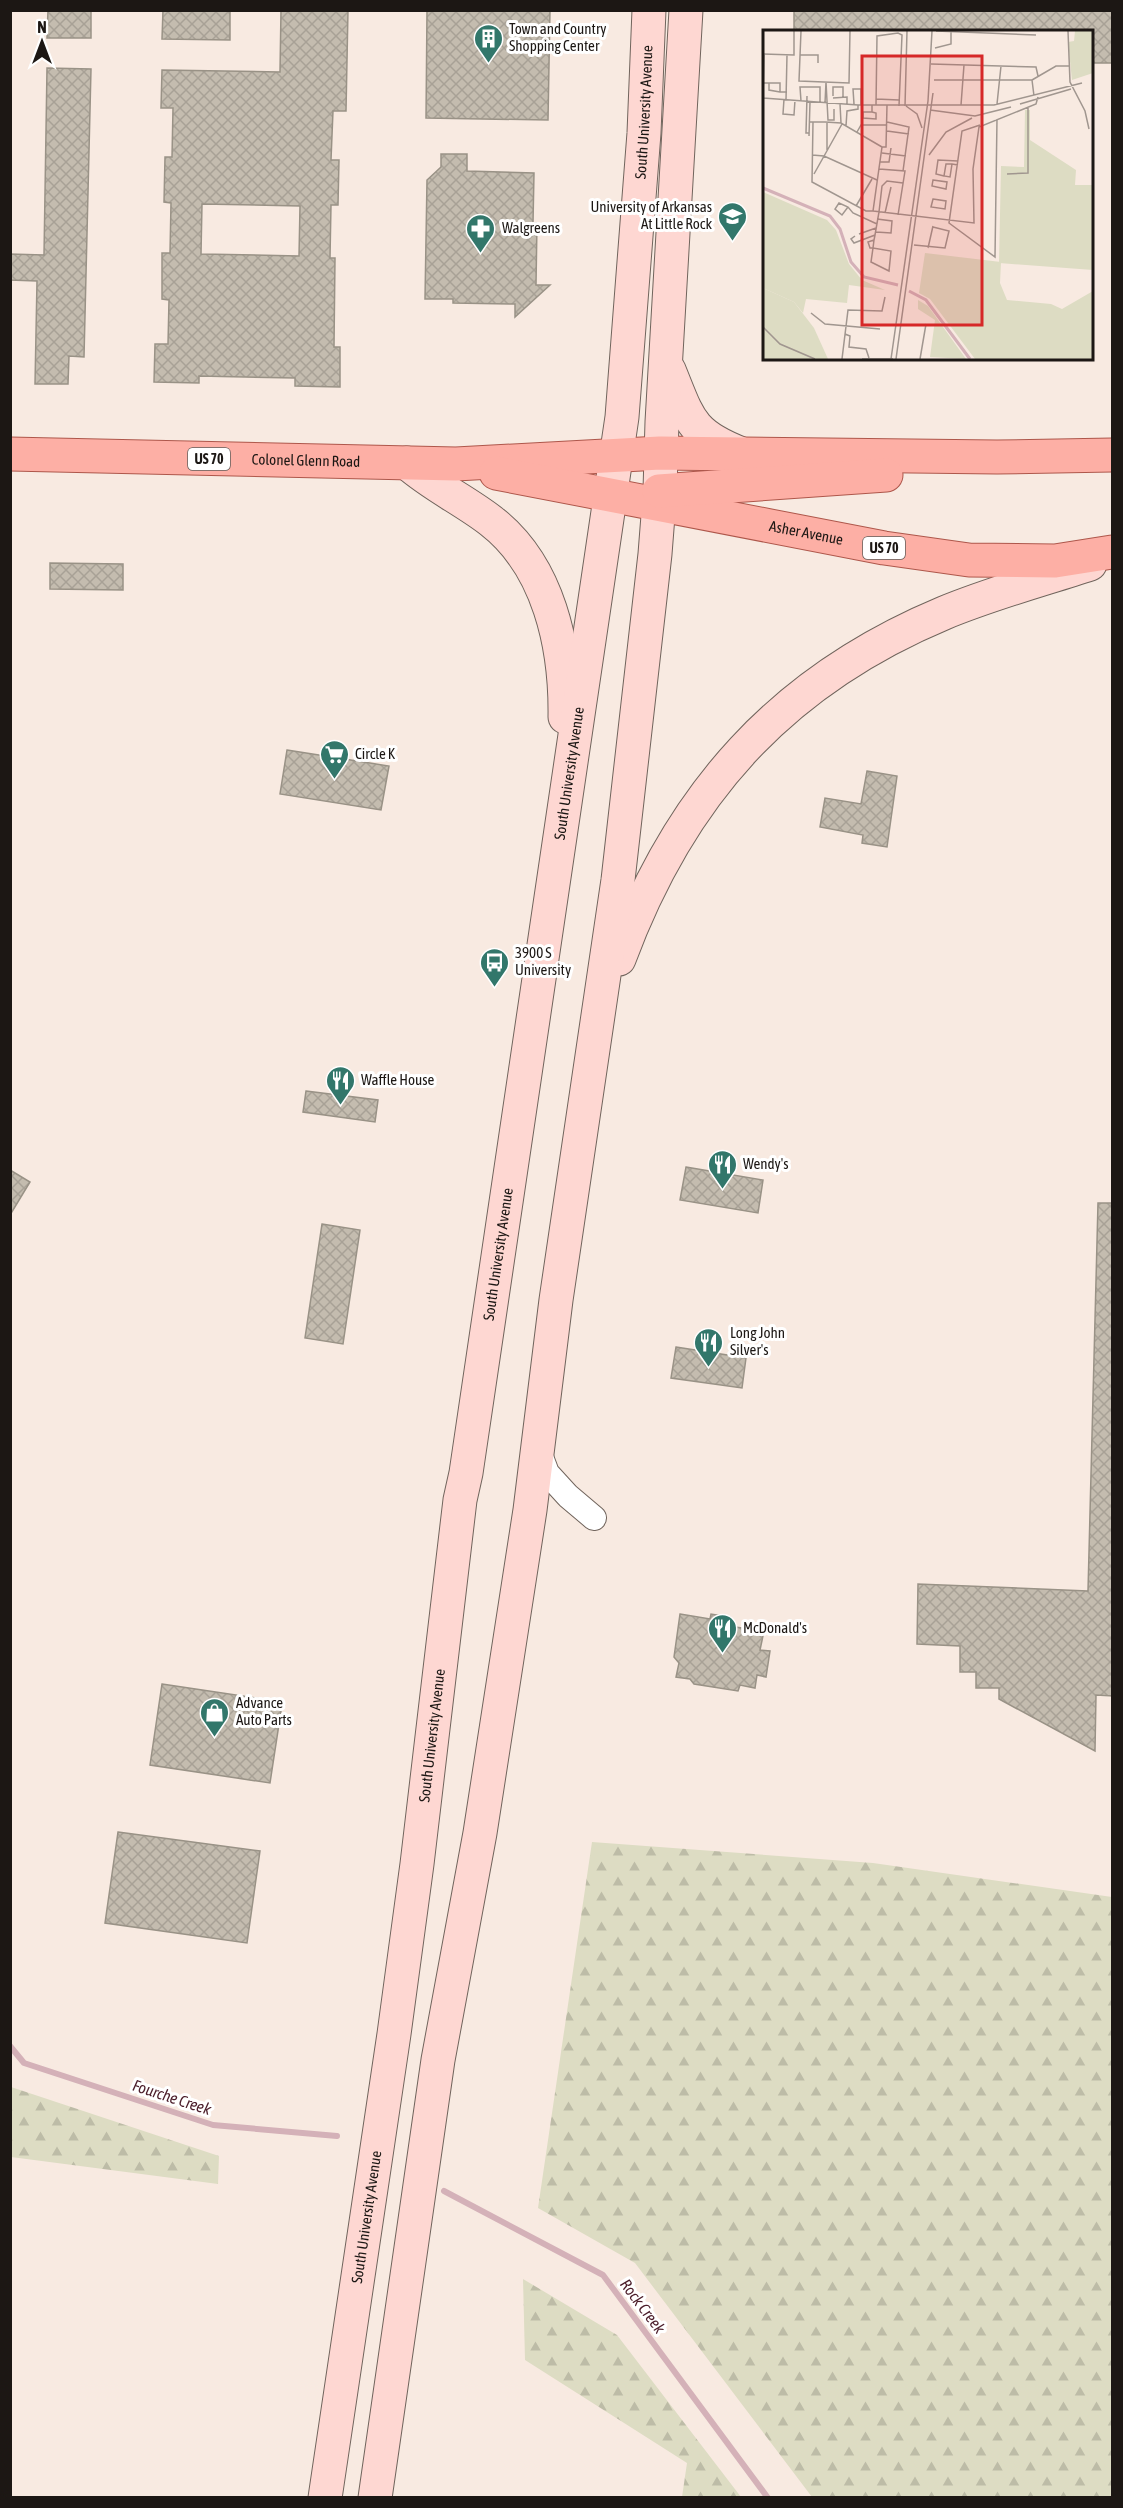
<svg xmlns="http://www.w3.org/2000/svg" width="1123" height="2508" font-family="'Asap Condensed',sans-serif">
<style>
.forest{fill:url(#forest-firs)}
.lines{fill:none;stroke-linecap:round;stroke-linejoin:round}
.stream{stroke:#d4b1b8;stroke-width:6}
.building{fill:url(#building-cross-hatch);stroke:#999286;stroke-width:1.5;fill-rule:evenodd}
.minor-casing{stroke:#70645c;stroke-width:26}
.secondary-casing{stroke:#70645c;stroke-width:35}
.primary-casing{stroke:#ae574b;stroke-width:35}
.minor{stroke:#fff;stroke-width:24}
.secondary{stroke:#fed7d2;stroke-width:33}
.primary{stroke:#fdafa5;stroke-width:33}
.labels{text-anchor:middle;stroke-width:6;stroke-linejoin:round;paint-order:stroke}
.shield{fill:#fff;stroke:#605d5a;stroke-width:1.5}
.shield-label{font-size:14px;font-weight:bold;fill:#1c1714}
.poi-label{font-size:15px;fill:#1c1714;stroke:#fff;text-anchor:start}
.street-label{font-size:15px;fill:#1c1714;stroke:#fff}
.water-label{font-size:16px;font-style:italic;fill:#4b1d2a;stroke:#fff}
.inset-river{fill:none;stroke:#d4b1b8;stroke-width:3}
.inset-road{fill:none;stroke:#a0968f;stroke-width:1.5}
.view{fill:#d62828;fill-opacity:0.15;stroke:#d62828;stroke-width:3}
.inset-edge{fill:none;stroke:#1c1714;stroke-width:3}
</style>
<defs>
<pattern id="forest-firs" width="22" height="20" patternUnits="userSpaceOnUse" patternTransform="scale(1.5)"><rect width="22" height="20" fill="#dddcc3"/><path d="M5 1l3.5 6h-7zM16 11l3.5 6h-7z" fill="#bdbca7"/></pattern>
<pattern id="building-cross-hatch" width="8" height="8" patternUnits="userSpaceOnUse" patternTransform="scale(1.5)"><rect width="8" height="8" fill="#c4bcaf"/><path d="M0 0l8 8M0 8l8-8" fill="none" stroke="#a8a196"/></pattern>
</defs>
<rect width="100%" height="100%" fill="#f8eae1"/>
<g class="forest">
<polygon points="592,1842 873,1863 1112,1897 1112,2497 812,2497 635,2263 538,2208"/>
<polygon points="11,2087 219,2156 218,2184 11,2157"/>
<polygon points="523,2279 617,2335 741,2497 682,2497 687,2463 525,2360"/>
</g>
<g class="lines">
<g class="stream">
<polyline points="10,2046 24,2063 213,2125 337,2136"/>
<polyline points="444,2191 603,2275 768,2498"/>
</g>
</g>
<g class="building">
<polygon points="48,10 91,10 91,38 47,38"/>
<polygon points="163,10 230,10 230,40 162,39"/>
<path d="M281,10H348L346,111H333L331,160H339L338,205H331L330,258H335L334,347H340V387L295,386V378L199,376V383L154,382L155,344H168L169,300L162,299V253H170L171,203L164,202L165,157H172L173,108H161L162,70L280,72ZM202,204L300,206L299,256L201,254Z"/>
<polygon points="427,10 550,10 548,120 426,118"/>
<polygon points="794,10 1113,10 1113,63 1092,63 1092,32 794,32"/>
<polygon points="47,68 91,69 84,357 69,356 68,384 35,384 37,281 10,280 10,254 44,255"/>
<polygon points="441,154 467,154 467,171 534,173 533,223 537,223 536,285 550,285 515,317 515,304 453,303 453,299 425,299 427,180 441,167"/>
<polygon points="50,563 123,564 123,590 50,589"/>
<polygon points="287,750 389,766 381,810 280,794"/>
<polygon points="867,771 897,776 887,847 862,843 863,835 820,827 825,798 861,804"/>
<polygon points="306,1091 378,1100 375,1122 303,1112"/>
<polygon points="686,1167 763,1180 758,1213 680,1200"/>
<polygon points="10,1170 30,1182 10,1215"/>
<polygon points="1098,1203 1113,1203 1113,1696 1096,1695 1095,1751 999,1699 999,1688 976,1688 976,1672 960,1672 960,1646 917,1644 918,1584 1088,1591"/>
<polygon points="322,1224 360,1230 343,1344 305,1338"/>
<polygon points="676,1347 746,1358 742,1388 671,1378"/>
<polygon points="680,1614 710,1619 711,1614 730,1617 728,1626 764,1631 760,1650 770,1651 766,1677 757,1675 755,1688 740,1685 738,1691 694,1684 690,1679 676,1677 679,1663 674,1657"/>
<polygon points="162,1684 263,1699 281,1711 270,1783 150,1765"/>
<polygon points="118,1832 260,1851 247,1943 105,1923"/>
</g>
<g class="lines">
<defs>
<polyline id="minor" points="538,1449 547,1473 568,1496 594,1518"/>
<g id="secondary">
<path d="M669,370C689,419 690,434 742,454"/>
<path d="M407,463C433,486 464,500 491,521C549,566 566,646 565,717"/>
<path d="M619,959C680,794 781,681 944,613C992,593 1041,580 1090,564"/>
<path id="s1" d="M325,2498L394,2034L417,1864L460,1500L466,1473L622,417L644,133L649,10"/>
<polyline points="375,2498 438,2060 480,1833 530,1510 556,1300 618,880 655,554 660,490 662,422 686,10"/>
</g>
<g id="primary">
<path id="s2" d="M10,454L456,464L660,453L997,457L1112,455"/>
<path id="s3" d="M496,473L884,548L969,560L1055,561L1112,552"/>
<polyline points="659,491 886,475"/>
</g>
</defs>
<use href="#minor" class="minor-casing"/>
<use href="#secondary" class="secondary-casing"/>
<use href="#primary" class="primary-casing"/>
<use href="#minor" class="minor"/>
<use href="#secondary" class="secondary"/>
<use href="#primary" class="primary"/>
</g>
<defs>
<symbol id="building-pin" viewBox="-11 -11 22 30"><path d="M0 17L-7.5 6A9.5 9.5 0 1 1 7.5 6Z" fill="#32776b" stroke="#fff"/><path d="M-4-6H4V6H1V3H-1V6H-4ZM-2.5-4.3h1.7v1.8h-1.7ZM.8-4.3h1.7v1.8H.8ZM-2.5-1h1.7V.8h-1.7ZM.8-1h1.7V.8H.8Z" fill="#fff"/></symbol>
<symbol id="university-pin" viewBox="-11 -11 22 30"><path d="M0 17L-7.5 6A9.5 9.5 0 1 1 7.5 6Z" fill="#32776b" stroke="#fff"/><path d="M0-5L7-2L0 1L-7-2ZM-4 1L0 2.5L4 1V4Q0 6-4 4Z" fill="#fff"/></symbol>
<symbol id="pharmacy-pin" viewBox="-11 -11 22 30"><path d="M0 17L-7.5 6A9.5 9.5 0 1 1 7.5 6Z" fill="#32776b" stroke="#fff"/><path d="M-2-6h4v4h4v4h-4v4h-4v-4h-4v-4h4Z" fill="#fff"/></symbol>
<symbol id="supermarket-pin" viewBox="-11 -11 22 30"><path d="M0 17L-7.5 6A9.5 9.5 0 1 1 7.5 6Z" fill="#32776b" stroke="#fff"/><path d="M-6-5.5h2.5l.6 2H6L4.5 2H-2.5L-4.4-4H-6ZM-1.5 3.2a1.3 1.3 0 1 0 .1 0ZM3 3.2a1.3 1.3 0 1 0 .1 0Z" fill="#fff"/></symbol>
<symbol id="bus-pin" viewBox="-11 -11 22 30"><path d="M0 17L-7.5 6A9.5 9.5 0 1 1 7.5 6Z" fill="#32776b" stroke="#fff"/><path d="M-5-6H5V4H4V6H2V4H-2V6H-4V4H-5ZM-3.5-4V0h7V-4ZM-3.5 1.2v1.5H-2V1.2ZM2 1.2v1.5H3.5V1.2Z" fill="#fff"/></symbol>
<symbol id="restaurant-pin" viewBox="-11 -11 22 30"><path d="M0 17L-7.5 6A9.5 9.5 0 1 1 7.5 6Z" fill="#32776b" stroke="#fff"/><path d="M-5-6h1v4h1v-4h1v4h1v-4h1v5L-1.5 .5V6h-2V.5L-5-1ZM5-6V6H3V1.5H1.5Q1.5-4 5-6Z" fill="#fff"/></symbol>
<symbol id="shop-pin" viewBox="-11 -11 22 30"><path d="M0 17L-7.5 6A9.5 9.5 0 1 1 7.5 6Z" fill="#32776b" stroke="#fff"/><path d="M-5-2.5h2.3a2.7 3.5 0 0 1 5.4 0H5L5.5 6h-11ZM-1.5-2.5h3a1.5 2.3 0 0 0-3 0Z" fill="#fff"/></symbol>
</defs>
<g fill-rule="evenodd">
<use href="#building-pin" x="472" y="22" width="33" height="45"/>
<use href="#university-pin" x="716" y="200" width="33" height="45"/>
<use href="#pharmacy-pin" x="464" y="212" width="33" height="45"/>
<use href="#supermarket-pin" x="318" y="738" width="33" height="45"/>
<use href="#bus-pin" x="478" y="946" width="33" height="45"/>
<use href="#restaurant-pin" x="324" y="1064" width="33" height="45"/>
<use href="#restaurant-pin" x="706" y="1148" width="33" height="45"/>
<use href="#restaurant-pin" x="692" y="1326" width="33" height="45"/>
<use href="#restaurant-pin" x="706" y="1612" width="33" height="45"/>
<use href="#shop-pin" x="198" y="1696" width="33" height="45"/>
</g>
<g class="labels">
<g class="shield">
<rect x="188" y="448" width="42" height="22" rx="4.5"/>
<rect x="863" y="537" width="42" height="22" rx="4.5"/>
</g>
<g class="shield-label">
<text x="209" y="464">US 70</text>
<text x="884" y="553">US 70</text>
</g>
<g class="poi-label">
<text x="509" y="34">Town and Country<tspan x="509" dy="17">Shopping Center</tspan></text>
<text x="712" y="212" text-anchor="end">University of Arkansas<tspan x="712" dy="17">At Little Rock</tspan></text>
<text x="502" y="233">Walgreens</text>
<text x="355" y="759">Circle K</text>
<text x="515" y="958">3900 S<tspan x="515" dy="17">University</tspan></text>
<text x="361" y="1085">Waffle House</text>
<text x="743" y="1169">Wendy's</text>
<text x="730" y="1338">Long John<tspan x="730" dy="17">Silver's</tspan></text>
<text x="743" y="1633">McDonald's</text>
<text x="236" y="1708">Advance<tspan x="236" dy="17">Auto Parts</tspan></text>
</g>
<g class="street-label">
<text dy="5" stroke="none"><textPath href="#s1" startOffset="2408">South University Avenue</textPath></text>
<text dy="5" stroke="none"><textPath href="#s2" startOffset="296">Colonel Glenn Road</textPath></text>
<text dy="5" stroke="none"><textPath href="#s3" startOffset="316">Asher Avenue</textPath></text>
<text dy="5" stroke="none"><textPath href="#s1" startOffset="1742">South University Avenue</textPath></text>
<text dy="5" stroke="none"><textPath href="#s1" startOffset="1256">South University Avenue</textPath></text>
<text dy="5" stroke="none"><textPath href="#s1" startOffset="770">South University Avenue</textPath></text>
<text dy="5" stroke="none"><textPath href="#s1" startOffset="284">South University Avenue</textPath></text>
</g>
<g class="water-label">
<text transform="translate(172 2097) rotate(18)" y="6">Fourche Creek</text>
<text transform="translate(643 2306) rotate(53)" y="6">Rock Creek</text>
</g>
</g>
<g transform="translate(763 30)">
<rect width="330" height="330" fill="#f8eae1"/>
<path d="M0,258L31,272L51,298L65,329H0Z" fill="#dddcc3"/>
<path d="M0,162L64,190L73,200L86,234L99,250L122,260L86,255L84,273L43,269L40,283L31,272L0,258ZM162,223L238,232L237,253L244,270L288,274L299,279L330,261V329H212L167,269L156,263ZM155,270L165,276L203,329L167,327L172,290L155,279Z" fill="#dddcc3"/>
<path d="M312,1H330V43L309,50L305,12L311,11Z" fill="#dddcc3"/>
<path d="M262,80H267V110L313,140L312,155H330V240L236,233L238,136L261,137Z" fill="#dddcc3"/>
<path class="inset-river" d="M0,158L67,186L77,199L88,232L101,247L135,255M146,261L163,270L207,329"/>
<path class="inset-road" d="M38,1L36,51L86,53L87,1M173,1L273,5M305,1L307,52L322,81L326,99M172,18L188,14V2M0,24L31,25V1M37,25H55V33M168,34L273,37L275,46M171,50H269M0,53H17V62H24M6,53V60L17,62M44,66L43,103H46M70,66V57H80V67M271,66L269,50L293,36H306M0,68L1,24M0,68L95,75H231L319,53M70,68L84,67V74M21,69L20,84L31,85L32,70M113,69L136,70M23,70L24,25M38,71L37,57H57V73M62,73L63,52L65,90H71V79M77,74L78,93M91,74L90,59H98V75M234,74L238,36M257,74L308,59M113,75L114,6L135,3L139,5L136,76M198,75L201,35M142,76L144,1M143,76L154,84L159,98M167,80L212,86L248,77M109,82L113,83V89L100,88V82H109V75M47,92H62L78,93L119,117L110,181H103L49,152L50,92M124,92L146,97L140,141M217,95L199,101L186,193L232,227L234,89M83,96L84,81L95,79V75M124,101L146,104M94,102L98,95H124M46,106L47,72M119,117H123L124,75M64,120V92M119,123L143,126M49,125L61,126L114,150M166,125L183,102L209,88M117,132H126L128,118M189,134L187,147L181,146L183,134H189L195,135M116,139L142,141L135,185M51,144L79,94M244,144L265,143V77M181,146L173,144L175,130L195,131M170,150L184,152L183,159L169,156ZM170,169L183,171L182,179L168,177ZM93,176L109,149M85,177L79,185L72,179L76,173L85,177L90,183L114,194M110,181L211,193L210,139L216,97L273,74L275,67M122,183L128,157M113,202L128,203L129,191L114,189M96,204L113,198M92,206L88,209L91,213L112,205M111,210L105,212L107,218H110L128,221L126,241L108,232L110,218L111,210L112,205L116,182L119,156L124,151L140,153M151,215L182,218L186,201L170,197M165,218L170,196M48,283L62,294L117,299M0,297L17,314L52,329M82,304L87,306L86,317L103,319L106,328M79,329L85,280L119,281L122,267M99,329H130M128,329L165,71L169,1M133,329L170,63M157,329L163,294"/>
<path class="view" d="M99,26H219V295H99Z"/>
<rect width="330" height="330" class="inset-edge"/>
</g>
<rect width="1123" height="2508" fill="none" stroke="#1c1714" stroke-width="24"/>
<g transform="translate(42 42)" stroke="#ffffff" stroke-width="4.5" paint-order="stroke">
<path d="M0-4.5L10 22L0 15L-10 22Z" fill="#1c1714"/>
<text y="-9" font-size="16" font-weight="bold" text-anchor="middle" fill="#1c1714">N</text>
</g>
</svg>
